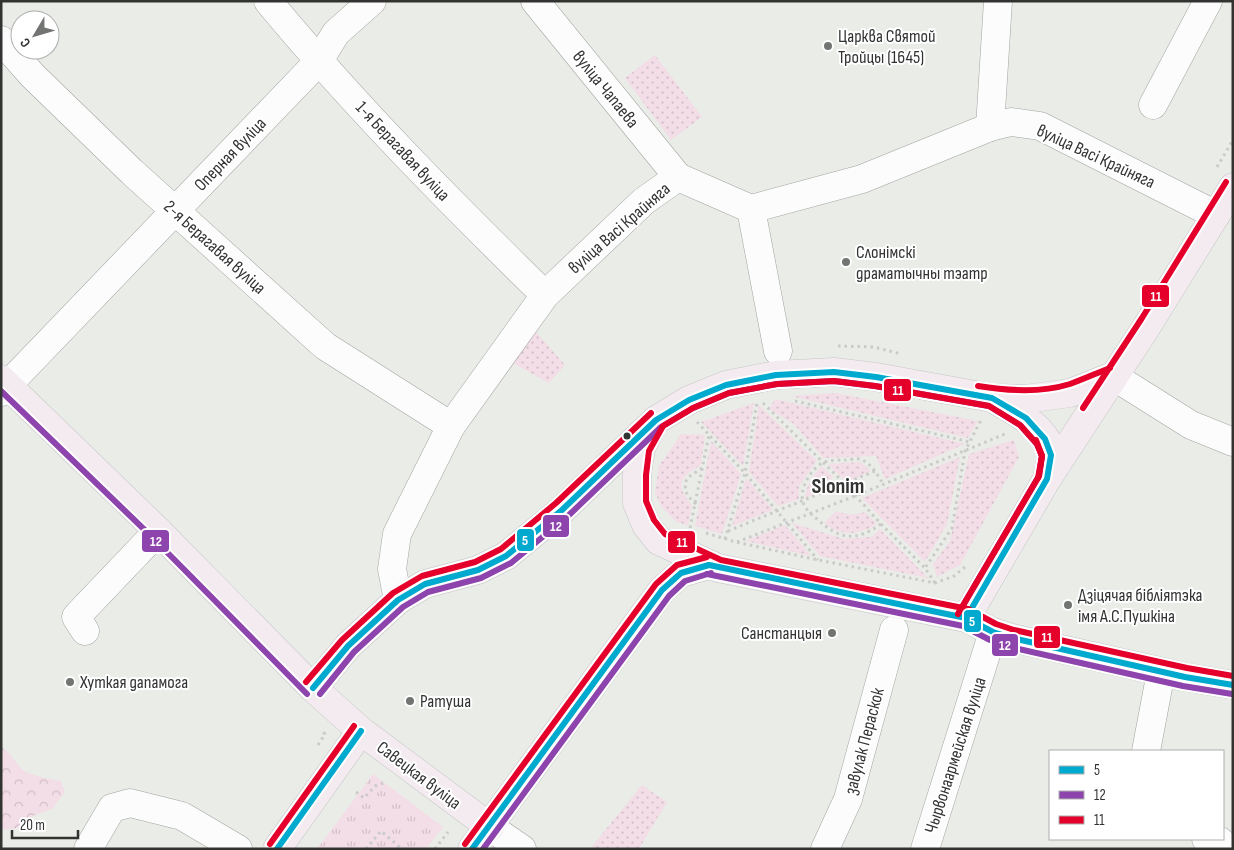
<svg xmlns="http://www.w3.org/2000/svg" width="1234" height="850" font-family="'Sofia Sans Condensed',sans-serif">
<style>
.grass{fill:url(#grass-dots)}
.forest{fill:url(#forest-crowns)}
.park{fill:url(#park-tufts)}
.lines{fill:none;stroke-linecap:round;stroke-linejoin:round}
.minor-casing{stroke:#a2a4a1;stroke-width:29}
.major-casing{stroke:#c7c7c6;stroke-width:29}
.path{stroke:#cacbc9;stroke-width:3;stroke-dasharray:2.5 4;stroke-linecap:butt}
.minor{stroke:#fcfcfc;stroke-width:28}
.major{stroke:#f3ebf0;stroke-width:28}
.bus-1-casing{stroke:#fff;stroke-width:10}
.bus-2-casing{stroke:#fff;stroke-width:10}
.bus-3-casing{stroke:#fff;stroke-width:10}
.bus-1{stroke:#00a9ce;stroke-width:6}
.bus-2{stroke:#8e44ad;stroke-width:6}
.bus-3{stroke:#e4002b;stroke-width:6}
.poi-dot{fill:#727472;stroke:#fff;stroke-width:2}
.bus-dot{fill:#323432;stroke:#fff;stroke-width:2}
.labels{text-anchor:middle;stroke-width:4;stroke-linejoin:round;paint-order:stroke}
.poi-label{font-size:18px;fill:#323432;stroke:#fff;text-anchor:start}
.street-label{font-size:18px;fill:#323432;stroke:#fff}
.district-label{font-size:22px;font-weight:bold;fill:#323432;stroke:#fff}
.line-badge{stroke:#fff;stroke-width:2}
.badge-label{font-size:14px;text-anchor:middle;font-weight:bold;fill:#fff}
</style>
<defs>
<pattern id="grass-dots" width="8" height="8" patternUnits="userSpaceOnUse" patternTransform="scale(1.25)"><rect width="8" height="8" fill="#f3dde7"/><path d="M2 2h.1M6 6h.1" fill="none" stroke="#d1bec7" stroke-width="1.8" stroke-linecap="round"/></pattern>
<pattern id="forest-crowns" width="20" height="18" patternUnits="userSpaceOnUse" patternTransform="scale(1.25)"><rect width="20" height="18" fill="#f3dde7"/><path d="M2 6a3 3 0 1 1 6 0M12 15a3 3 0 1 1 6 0" fill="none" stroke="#d1bec7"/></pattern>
<pattern id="park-tufts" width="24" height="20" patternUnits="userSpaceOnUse" patternTransform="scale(1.25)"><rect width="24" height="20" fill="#f3dde7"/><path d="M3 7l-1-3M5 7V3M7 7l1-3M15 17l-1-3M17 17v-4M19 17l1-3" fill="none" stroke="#d1bec7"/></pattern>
</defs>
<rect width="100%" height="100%" fill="#eaece8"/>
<g class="grass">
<polygon points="655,55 702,117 671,140 625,78"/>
<polygon points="536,332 565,365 549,383 513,363"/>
<polygon points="835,393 978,421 968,438 791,396"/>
<polygon points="775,399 965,444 885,479 876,456 823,458 794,424 769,409"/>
<polygon points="754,403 743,466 701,422"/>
<polygon points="759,405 817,461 799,486 799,499 778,506 749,472"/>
<path d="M681,434L705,435L701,465C678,479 675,484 692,505L688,525L676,522L661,506L655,492L659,466Z"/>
<polygon points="1014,440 1019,457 960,565 937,577 933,564 950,541 969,454"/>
<polygon points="711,441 741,474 722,534 695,526"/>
<polygon points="960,457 947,524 925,562 862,498"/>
<polygon points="860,462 871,471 846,482 828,464"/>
<path d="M822,466L833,477L827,483L826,489L805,498C807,484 812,476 822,466Z"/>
<polygon points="746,478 773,510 732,526"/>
<path d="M836,511C847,515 855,515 865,512L877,524C859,535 841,537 824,523Z"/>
<polygon points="792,523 844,539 871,537 880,529 928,578 820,556"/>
<polygon points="785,525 811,556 746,541"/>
<polygon points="642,785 667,802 639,849 590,849"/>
</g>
<path class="forest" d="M1,747C11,752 14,762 23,770C30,776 51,779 61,781L65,792L52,809L35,815L17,828L1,830Z"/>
<polygon class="park" points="373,774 443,827 426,849 317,849"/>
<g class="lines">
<defs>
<g id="minor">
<path d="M268,1C354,105 449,201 545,295"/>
<polyline points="535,1 678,177"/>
<polyline points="1,40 33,76 132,172 325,346 451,426"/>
<polyline points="1153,105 1208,1"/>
<polyline points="990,127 998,1"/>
<polyline points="751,209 778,351"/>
<polyline points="1113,376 1191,425 1233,442"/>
<polyline points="1,392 318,62 336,33 372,1"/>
<polyline points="398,600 392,569 397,534 451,426 545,295 644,201 678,177 751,209 862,179 990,127 1011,122 1040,126 1216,215"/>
<polyline points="85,631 76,617 158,531"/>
<polyline points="1146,751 1161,672"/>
<polyline points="490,827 522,849"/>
<polyline points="1206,839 1220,841"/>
<polyline points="88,849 112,808 130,803 182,816 238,849"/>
<polyline points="825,849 848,799 894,630"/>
<polyline points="925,849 993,632"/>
</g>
<g id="major">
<polyline points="1,379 158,531 313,688 361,731 490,827"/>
<path d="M995,400C1015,411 1051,430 1051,456C1051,463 1048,472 1047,479"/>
<polyline points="651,428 641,448 637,474 637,503 646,525 659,541 718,568 966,618 993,632 1012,638 1185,677 1233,685"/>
<polyline points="966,618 1047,479 1149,323 1233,187"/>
<polyline points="313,688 348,646 398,600 425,584 478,570 506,556 562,510 656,420 689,400 726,385 776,375 834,372 876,377 992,398 1025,399 1070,393 1113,376"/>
<polyline points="277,849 361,731"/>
<polyline points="472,849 662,590 681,573 709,565"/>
</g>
</defs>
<use href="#minor" class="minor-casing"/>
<use href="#major" class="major-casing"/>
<g class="path">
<polyline points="1217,167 1233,140"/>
<polyline points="838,346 874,347 901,354"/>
<polyline points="795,401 970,442"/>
<polyline points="763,403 845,484 881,524 925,568"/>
<polyline points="697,422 745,473 818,560"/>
<path d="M696,504C686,495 683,490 687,478L702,468"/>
<path d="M881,524C855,542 840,540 817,519C812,515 804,508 803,502C799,488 811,470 822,463C829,460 838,460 845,460C849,460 856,458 860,459C871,463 878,475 883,484"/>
<polyline points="690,528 709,435"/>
<polyline points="728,531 875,471"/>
<polyline points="706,533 736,542 818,560 935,583 954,576 965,567"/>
<polyline points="725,539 745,473 757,403"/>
<polyline points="737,542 855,496 1005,434"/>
<polyline points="935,583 925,568 952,528 965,451 981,420"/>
<polyline points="318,745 325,734 323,732"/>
<polyline points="356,792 364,798 375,786 386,782"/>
<polyline points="366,849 381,831 402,849"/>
<polyline points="435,849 448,832"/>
</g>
<use href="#minor" class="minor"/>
<use href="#major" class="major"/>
<defs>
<g id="bus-1">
<polyline points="709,565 966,618 993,632 1012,638 1185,677 1233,685"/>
<polyline points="313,688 348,646 398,600 425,584 478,570 506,556 562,510 656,420 689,400 726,385 776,375 834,372 876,377 992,398 1026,418 1045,439 1051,455 1047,479 966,618"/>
<polyline points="277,849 361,731"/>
<polyline points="472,849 662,590 681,573 709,565"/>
</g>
<g id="bus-2">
<polyline points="1,391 152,537 307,694"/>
<polyline points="707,574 963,626 990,640 1010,647 1183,686 1232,694"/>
<polyline points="320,694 354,652 403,607 428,592 481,578 511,563 568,516 661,427 693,408 729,393 777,384 834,381 875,386 989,406 1020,425 1037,444 1042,456 1039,476 958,614"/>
<polyline points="483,849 669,596 685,581 711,573"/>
</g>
<g id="bus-3">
<path d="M978,386C1008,391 1041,393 1070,384C1084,379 1097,373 1110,368"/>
<polyline points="1083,408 1142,318 1226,182"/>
<polyline points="1038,478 1042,456 1037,444 1020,425 989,406 875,386 834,381 777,384 729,393 693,408 663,426 649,451 646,475 646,501 654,520 665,534 721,560 968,609 996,624 1014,630 1187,668 1233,676"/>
<polyline points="958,614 1039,476 1042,456 1036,440"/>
<polyline points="306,682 342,640 393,593 422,576 475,562 501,549 556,503 651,413"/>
<polyline points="270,844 354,726"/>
<polyline points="465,844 656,584 677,565 707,557"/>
</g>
</defs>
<use href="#bus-1" class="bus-1-casing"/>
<use href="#bus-2" class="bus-2-casing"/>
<use href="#bus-3" class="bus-3-casing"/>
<use href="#bus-1" class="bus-1"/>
<use href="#bus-2" class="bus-2"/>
<use href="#bus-3" class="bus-3"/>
</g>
<g class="poi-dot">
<circle cx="828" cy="46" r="5"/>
<circle cx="846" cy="262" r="5"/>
<circle cx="1068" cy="605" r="5"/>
<circle cx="832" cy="633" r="5"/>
<circle cx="70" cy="682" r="5"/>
<circle cx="410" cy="701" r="5"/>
</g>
<circle class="bus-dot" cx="627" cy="436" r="4.5"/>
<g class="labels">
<g class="poi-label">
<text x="838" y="42">Царква Святой<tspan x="838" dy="21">Тройцы (1645)</tspan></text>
<text x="856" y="258">Слонімскі<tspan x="856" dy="21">драматычны тэатр</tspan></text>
<text x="1078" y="601">Дзіцячая бібліятэка<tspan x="1078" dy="21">імя А.С.Пушкіна</tspan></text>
<text x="822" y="639" text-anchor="end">Санстанцыя</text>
<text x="80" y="688">Хуткая дапамога</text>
<text x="420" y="707">Ратуша</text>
</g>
<g class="street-label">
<text transform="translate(606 89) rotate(51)" y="6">вуліца Чапаева</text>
<text transform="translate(403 151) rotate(47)" y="6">1-я Берагавая вуліца</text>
<text transform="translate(230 154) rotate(-46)" y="6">Оперная вуліца</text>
<text transform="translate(1096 156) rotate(25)" y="6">вуліца Васі Крайняга</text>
<text transform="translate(619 228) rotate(-41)" y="6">вуліца Васі Крайняга</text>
<text transform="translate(215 247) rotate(42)" y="6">2-я Берагавая вуліца</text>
<text transform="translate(864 741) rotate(-75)" y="6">завулак Пераскок</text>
<text transform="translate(955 755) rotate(-72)" y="6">Чырвонаармейская вуліца</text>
<text transform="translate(419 775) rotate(37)" y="6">Савецкая вуліца</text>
</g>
<g class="district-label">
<text x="838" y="493">Slonim</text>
</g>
</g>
<g class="line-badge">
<rect x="1141" y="284" width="29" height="24" rx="5" fill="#e4002b"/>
<rect x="883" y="378" width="29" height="24" rx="5" fill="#e4002b"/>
<rect x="542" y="514" width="28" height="24" rx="5" fill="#8e44ad"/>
<rect x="516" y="528" width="19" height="24" rx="5" fill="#00a9ce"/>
<rect x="141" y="529" width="29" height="24" rx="5" fill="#8e44ad"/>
<rect x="667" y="530" width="29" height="24" rx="5" fill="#e4002b"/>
<rect x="963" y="609" width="19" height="24" rx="5" fill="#00a9ce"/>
<rect x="1033" y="625" width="28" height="24" rx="5" fill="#e4002b"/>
<rect x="991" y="633" width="28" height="24" rx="5" fill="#8e44ad"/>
</g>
<g class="badge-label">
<text x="1156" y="301">11</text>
<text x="898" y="395">11</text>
<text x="556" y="531">12</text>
<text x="525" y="545">5</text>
<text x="156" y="546">12</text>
<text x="682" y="547">11</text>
<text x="972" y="626">5</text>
<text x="1047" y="642">11</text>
<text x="1005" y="650">12</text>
</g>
<rect width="1234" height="850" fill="none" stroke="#323432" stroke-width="5"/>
<rect x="1049" y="750" width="175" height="90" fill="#ffffff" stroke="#adaead"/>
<rect x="1059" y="766" width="25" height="8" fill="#00a9ce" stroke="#adaead"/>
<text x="1094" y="775" font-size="15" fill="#323432">5</text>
<rect x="1059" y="791" width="25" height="8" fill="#8e44ad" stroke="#adaead"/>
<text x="1094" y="800" font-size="15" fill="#323432">12</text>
<rect x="1059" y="816" width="25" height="8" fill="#e4002b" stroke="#adaead"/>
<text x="1094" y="825" font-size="15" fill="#323432">11</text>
<g transform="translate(35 35) rotate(232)"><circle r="24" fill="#ffffff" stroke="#adaead"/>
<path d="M0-4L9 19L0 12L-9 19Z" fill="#727472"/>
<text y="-8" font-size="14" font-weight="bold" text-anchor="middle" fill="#323432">С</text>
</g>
<path d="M12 830v8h66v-8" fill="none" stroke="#323432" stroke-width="2.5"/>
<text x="20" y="830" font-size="15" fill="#323432" stroke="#ffffff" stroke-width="4" paint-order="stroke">20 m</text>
</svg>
